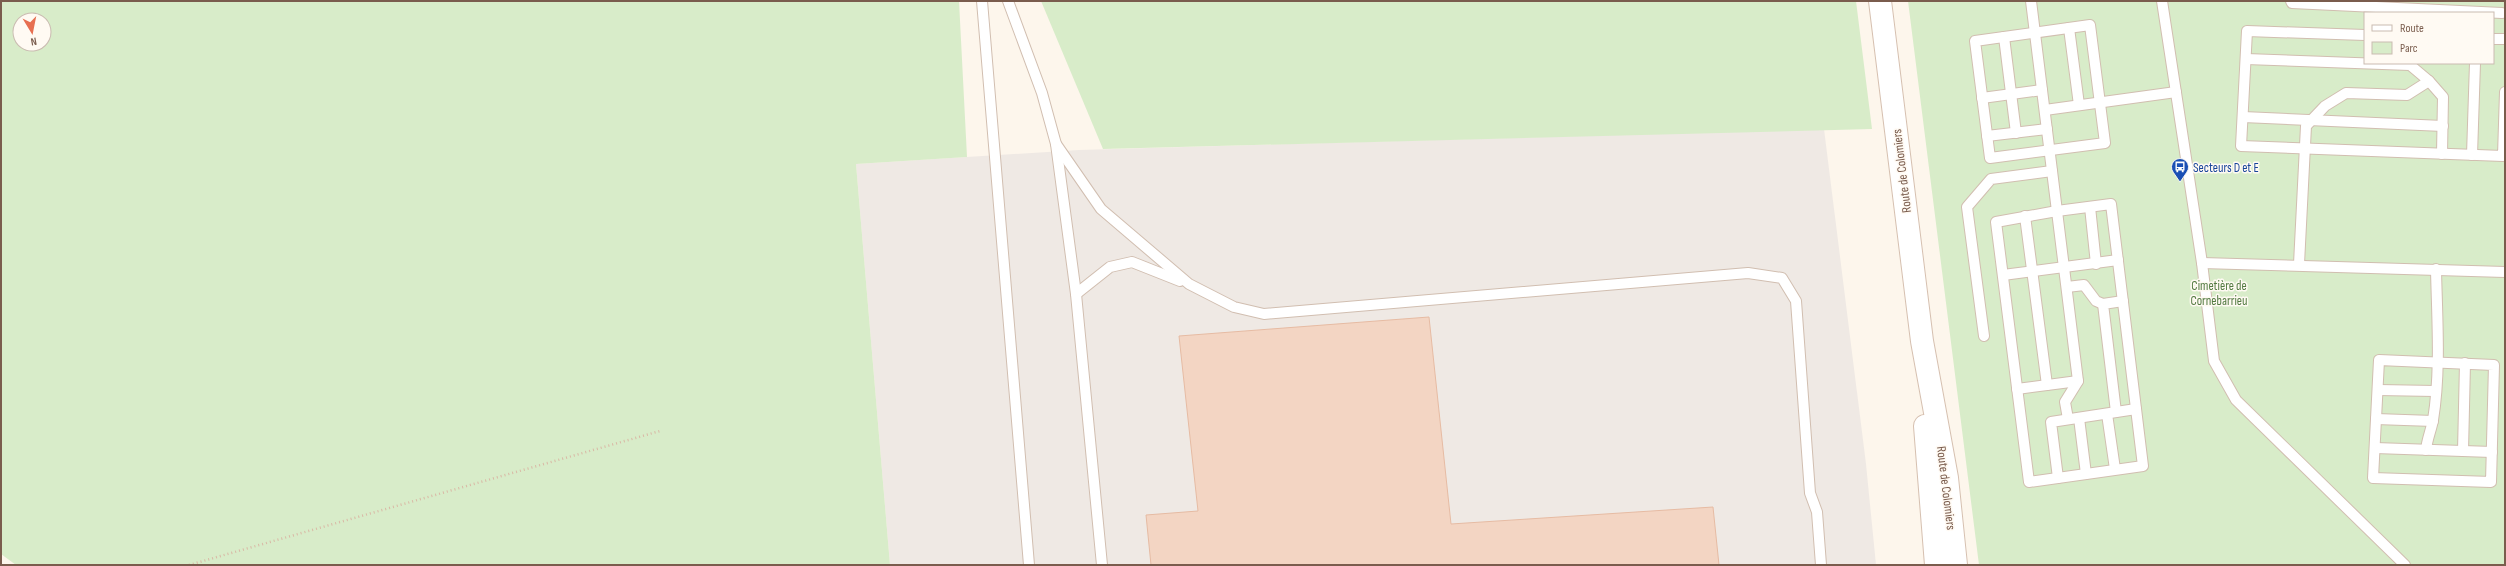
<svg xmlns="http://www.w3.org/2000/svg" width="2506" height="566" font-family="'Sofia Sans Condensed',sans-serif">
<style>
.industrial{fill:#efe9e4}
.green{fill:#d8ecc9;fill-rule:evenodd}
.building{fill:#f3d5c3;stroke:#e6bba3}
.lines{fill:none;stroke-linecap:round;stroke-linejoin:round}
.lane-casing{stroke:#d1beb0;stroke-width:12}
.secondary-casing{stroke:#d6c0b0;stroke-width:24}
.path{stroke:#d9b8a5;stroke-width:2.5;stroke-dasharray:1 3;stroke-linecap:butt}
.lane{stroke:#fff;stroke-width:10}
.secondary{stroke:#fff;stroke-width:22}
.labels{text-anchor:middle;stroke-width:3;stroke-linejoin:round;paint-order:stroke}
.transit-label{font-size:13px;fill:#164399;stroke:#fffaf3;text-anchor:start}
.street-label{font-size:13px;fill:#7a5c4d;stroke:#fffaf3}
.park-label{font-size:13px;fill:#537a41;stroke:#fffaf3}
</style>
<rect width="100%" height="100%" fill="#fdf6ec"/>
<polygon class="industrial" points="1824,129 1866,464 1876,565 890,565 856,164 1079,150"/>
<g class="green">
<path d="M1,1H959L967,157L856,164L890,565H16L1,554ZM20,20H44V44H20Z"/>
<polygon points="1041,1 1856,1 1872,129 1103,149"/>
<path d="M1908,1H2505V565H1979ZM2365,13H2493V63H2365Z"/>
</g>
<polygon class="building" points="1429,317 1451,524 1713,507 1719,565 1151,565 1146,515 1198,511 1179,336"/>
<g class="lines">
<defs>
<g id="lane">
<polyline points="982,1 1029,565"/>
<polyline points="1008,1 1042,93 1056,144 1076,294 1102,565"/>
<polyline points="2031,1 2078,381 2065,402 2068,419"/>
<polyline points="2162,1 2202,263 2214,361 2236,400 2405,565"/>
<polyline points="2291,1 2292,3 2502,13"/>
<polygon points="2090,25 2105,143 1990,158 1975,41"/>
<polyline points="2069,28 2079,105"/>
<polyline points="2365,35 2247,31 2241,146 2503,156 2505,92"/>
<polyline points="2004,37 2016,133"/>
<polyline points="2493,39 2505,39"/>
<polyline points="2246,59 2410,65 2429,81"/>
<polyline points="1982,98 2042,90"/>
<polyline points="2045,110 2176,92"/>
<polyline points="2243,117 2443,126"/>
<polyline points="1987,136 2047,129"/>
<polyline points="1056,144 1101,209 1189,284 1234,307 1264,314 1748,273 1782,278 1796,301 1810,493 1817,512 1821,565"/>
<polyline points="2472,155 2475,63"/>
<polygon points="2111,204 2143,466 2029,482 1996,222 2057,211"/>
<polyline points="2090,207 2096,264"/>
<polyline points="2025,216 2047,385"/>
<polyline points="2202,263 2505,272"/>
<polyline points="2299,264 2306,126 2325,106 2346,93 2407,95 2429,81 2443,97 2442,154"/>
<polyline points="2003,275 2118,260"/>
<polyline points="2067,287 2084,285 2096,301 2103,304"/>
<polyline points="1076,294 1110,267 1132,262 1180,281"/>
<polyline points="1984,336 1967,207 1991,179 2052,171"/>
<polygon points="2379,360 2494,365 2491,482 2373,478"/>
<polyline points="2017,389 2078,381"/>
<polyline points="2378,390 2435,391"/>
<polyline points="2116,412 2103,304 2123,301"/>
<polyline points="2107,414 2115,469"/>
<polyline points="2079,418 2086,474"/>
<polyline points="2376,419 2433,421"/>
<polyline points="2375,448 2492,452"/>
<path d="M2426,450C2427,439 2431,431 2433,420C2441,371 2437,318 2436,269"/>
<polyline points="2463,451 2465,363"/>
<polyline points="2058,478 2051,422 2136,409"/>
</g>
<g id="secondary">
<polyline points="1880,1 1922,341 1947,478 1956,565"/>
<polyline points="1925,426 1936,565"/>
</g>
</defs>
<use href="#lane" class="lane-casing"/>
<use href="#secondary" class="secondary-casing"/>
<polyline class="path" points="189,565 660,431"/>
<use href="#lane" class="lane"/>
<use href="#secondary" class="secondary"/>
</g>
<defs>
<symbol id="bus-pin" viewBox="-11 -11 22 30"><path d="M0 17L-7.5 6A9.5 9.5 0 1 1 7.5 6Z" fill="#1a4fb4" stroke="#fffaf3"/><path d="M-5-6H5V4H4V6H2V4H-2V6H-4V4H-5ZM-3.5-4V0h7V-4ZM-3.5 1.2v1.5H-2V1.2ZM2 1.2v1.5H3.5V1.2Z" fill="#fff"/></symbol>
</defs>
<g fill-rule="evenodd">
<use href="#bus-pin" x="2170" y="157" width="20" height="27"/>
</g>
<g class="labels">
<g class="transit-label">
<text x="2193" y="172">Secteurs D et E</text>
</g>
<g class="street-label">
<text transform="translate(1901 171) rotate(-97)" y="5">Route de Colomiers</text>
<text transform="translate(1947 488) rotate(83)" y="5">Route de Colomiers</text>
</g>
<g class="park-label">
<text x="2219" y="290">Cimetière de<tspan x="2219" dy="15">Cornebarrieu</tspan></text>
</g>
</g>
<rect width="2506" height="566" fill="none" stroke="#7a5c4d" stroke-width="4"/>
<rect x="2364" y="12" width="130" height="52" fill="#fffaf3" stroke="#cabbb1"/>
<rect x="2372" y="25" width="20" height="6" fill="#ffffff" stroke="#cabbb1"/>
<text x="2400" y="32" font-size="12" fill="#7a5c4d">Route</text>
<rect x="2372" y="42" width="20" height="12" fill="#d8ecc9" stroke="#cabbb1"/>
<text x="2400" y="52" font-size="12" fill="#7a5c4d">Parc</text>
<g transform="translate(32 32) rotate(170)"><circle r="19" fill="#fffaf3" stroke="#cabbb1"/>
<path d="M0-3L7 15L0 10L-7 15Z" fill="#e76f51"/>
<text y="-6" font-size="11" font-weight="bold" text-anchor="middle" fill="#7a5c4d">N</text>
</g>
</svg>
